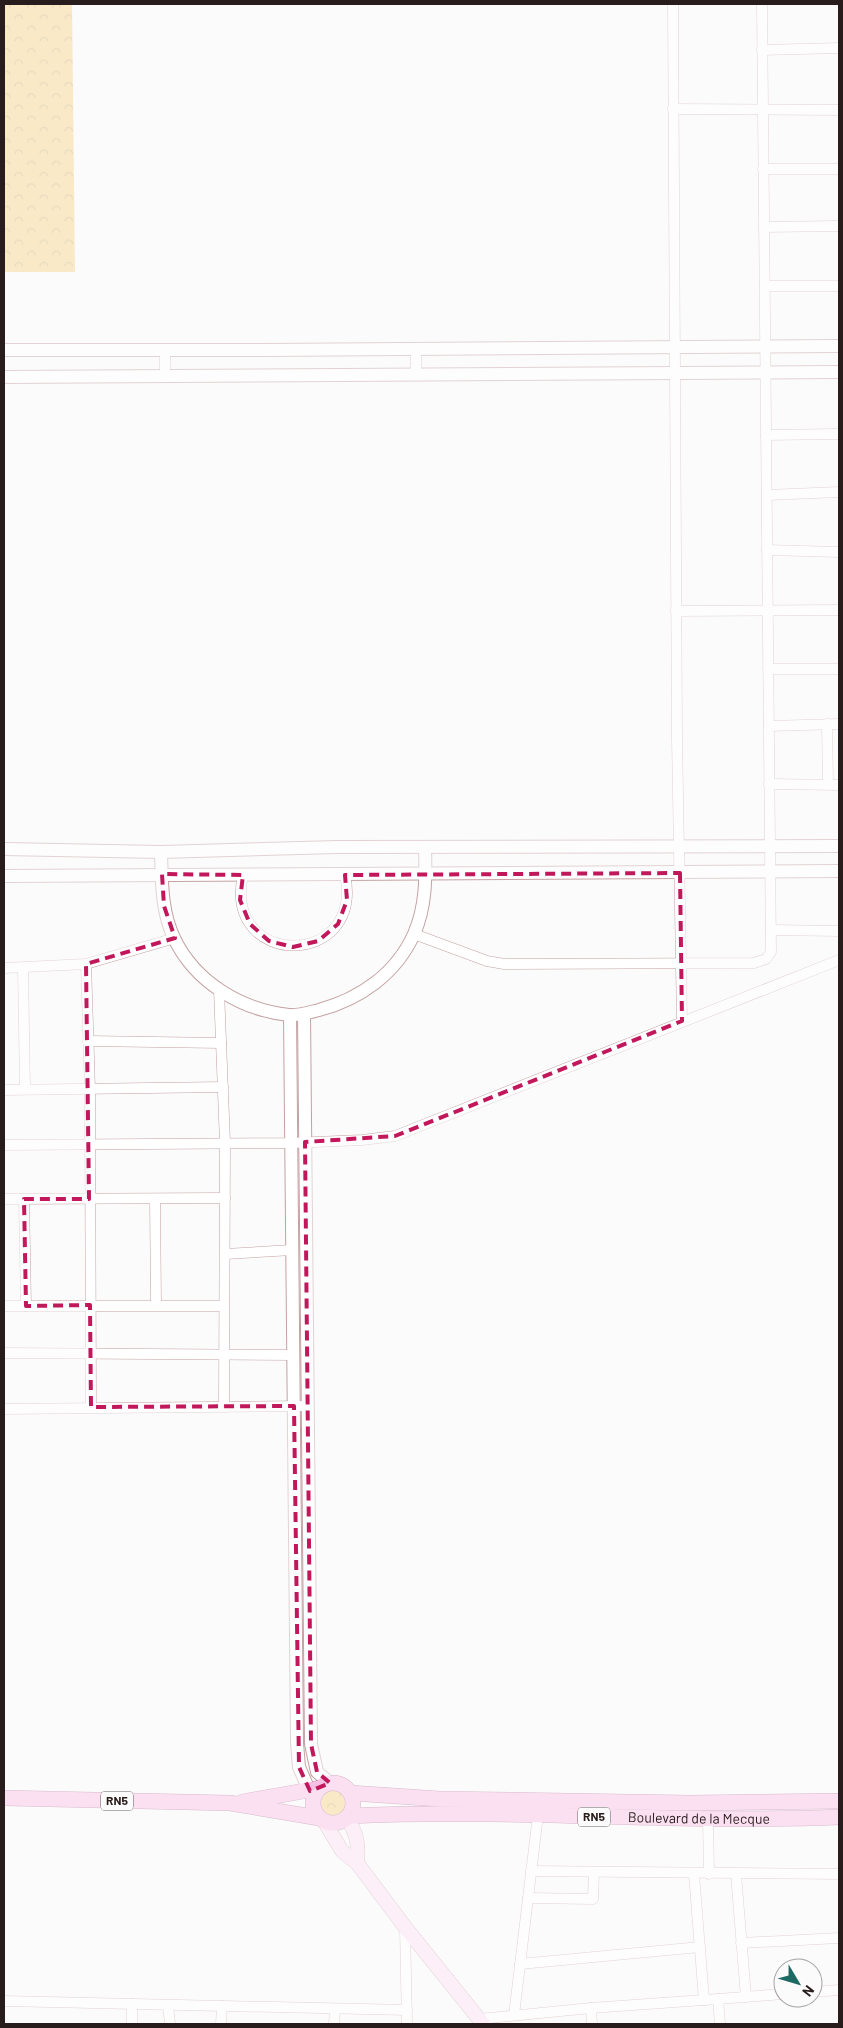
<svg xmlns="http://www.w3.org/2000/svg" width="843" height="2028" font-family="Barlow,sans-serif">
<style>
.forest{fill:url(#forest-crowns)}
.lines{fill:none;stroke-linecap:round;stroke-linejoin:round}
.minor-casing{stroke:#c4a1a2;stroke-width:11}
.tertiary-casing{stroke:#c4a1a2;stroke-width:14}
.secondary-casing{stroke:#c4a1a2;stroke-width:15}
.primary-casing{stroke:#ad6a92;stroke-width:16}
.minor{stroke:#fff;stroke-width:10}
.tertiary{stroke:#fff;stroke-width:12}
.secondary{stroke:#fcdff2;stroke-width:14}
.primary{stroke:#f8bfe4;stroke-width:15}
.marked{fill:none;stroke:#c2185b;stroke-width:4;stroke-dasharray:10 6;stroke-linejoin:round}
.labels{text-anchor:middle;stroke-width:4.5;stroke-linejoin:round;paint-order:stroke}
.shield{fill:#fbfbfb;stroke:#685f5f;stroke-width:1}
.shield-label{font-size:12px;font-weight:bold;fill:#291c1c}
.street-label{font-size:14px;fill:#291c1c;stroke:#fbfbfb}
</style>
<defs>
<pattern id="forest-crowns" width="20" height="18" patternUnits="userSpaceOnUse" patternTransform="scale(1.25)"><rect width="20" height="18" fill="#f5d288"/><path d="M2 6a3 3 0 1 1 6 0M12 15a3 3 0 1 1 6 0" fill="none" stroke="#d2b475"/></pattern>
</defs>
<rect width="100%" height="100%" fill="#fbfbfb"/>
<g class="forest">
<polygon points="4,4 72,4 75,272 4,272"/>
<circle cx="333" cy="1803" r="17"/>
</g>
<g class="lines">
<defs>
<g id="minor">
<polyline points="673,4 677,738 682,1021"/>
<polyline points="762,50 839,48"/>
<polyline points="673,109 839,110"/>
<polyline points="763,169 839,169"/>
<polyline points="764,227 839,226"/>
<polyline points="765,286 839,286"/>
<polyline points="165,349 165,376"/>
<polyline points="416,375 416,349"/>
<polyline points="766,435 839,434"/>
<polyline points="767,495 839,492"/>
<polyline points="767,550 839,552"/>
<polyline points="676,611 839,610"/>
<polyline points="768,669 839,669"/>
<polyline points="827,724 828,784"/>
<polyline points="769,726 839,724"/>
<polyline points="769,784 839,785"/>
<path d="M243,875C222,969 365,969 345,875"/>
<polyline points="771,930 839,931"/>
<polyline points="414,934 487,961 504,964 754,963 766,959 771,952 762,4"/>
<polyline points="86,964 90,1090 91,1407"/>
<polyline points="4,968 86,964 175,938"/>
<polyline points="23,968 25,1089"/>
<polyline points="219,990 225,1143 224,1407"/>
<polyline points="88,1041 221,1043"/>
<polyline points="4,1090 223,1087"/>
<polyline points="4,1145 292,1143 362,1140 395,1136 839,960"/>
<polyline points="4,1199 225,1198"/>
<polyline points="24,1199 26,1306"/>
<polyline points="155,1199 156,1305"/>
<polyline points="225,1254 292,1250"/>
<polyline points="4,1306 224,1306"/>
<polyline points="4,1353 293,1355"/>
<polyline points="4,1409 308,1406"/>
<polyline points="708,1819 709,1874"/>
<polyline points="531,1871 839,1874"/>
<polyline points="694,1874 704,2000"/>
<polyline points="736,1874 746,1997"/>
<polyline points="528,1898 593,1899 594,1872"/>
<polyline points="405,1927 407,2024"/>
<polyline points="741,1943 839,1938"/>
<polyline points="520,1964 700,1947"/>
<polyline points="813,1992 839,1990"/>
<polyline points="718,1999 783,1994"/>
<polyline points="4,2001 407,2010"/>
<polyline points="168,2005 170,2024"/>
<polyline points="591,2008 592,2024"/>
<polyline points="514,2015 538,1815"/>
<polyline points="479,2019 591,2008 718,1999 720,2024"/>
<polyline points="132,2024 132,2004"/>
<polyline points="221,2024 222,2006"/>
<polyline points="334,2024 335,2009"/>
</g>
<g id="tertiary">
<polyline points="4,350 266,350 839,346"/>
<polyline points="4,377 839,372"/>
<polyline points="4,849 161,852 337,847 839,846"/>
<path d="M161,852C162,882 161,910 174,938C195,982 241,1010 289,1015C299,1016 310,1012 319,1010C360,999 396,974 414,934C426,907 426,878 425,848"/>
<polyline points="4,876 839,871"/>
<polyline points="304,1014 311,1744 317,1772 330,1783"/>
<polyline points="290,1015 297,1743 299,1767 313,1799"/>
</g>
<g id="secondary">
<path d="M347,1818C357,1833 359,1846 357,1863"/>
<polyline points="324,1821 342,1851 357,1863 405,1927 483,2024"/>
</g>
<g id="primary">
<circle cx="333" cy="1803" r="20"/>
<polyline points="351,1793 440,1799 691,1803 839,1801"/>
<polyline points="4,1798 230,1803 319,1818"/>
<polyline points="242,1802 320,1788"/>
<path id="s1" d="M349,1816C512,1808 676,1824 839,1817"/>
</g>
</defs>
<use href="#minor" class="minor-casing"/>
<use href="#tertiary" class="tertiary-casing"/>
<use href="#secondary" class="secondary-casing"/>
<use href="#primary" class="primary-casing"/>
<use href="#minor" class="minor"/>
<use href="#tertiary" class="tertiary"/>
<use href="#secondary" class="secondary"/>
<use href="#primary" class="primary"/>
</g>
<path d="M0 0H843V2028H0ZM680,873L682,1021L395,1136L305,1142L311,1744L317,1772L330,1783L310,1791L299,1767L294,1406L91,1407L90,1305L26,1306L24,1199H89L86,964L175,938L164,906L162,874L243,875L240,900L250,924L269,941L293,947L318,941L338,924L347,900L345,875Z" fill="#fbfbfb" fill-opacity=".55" fill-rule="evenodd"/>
<path class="marked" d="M680,873L682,1021L395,1136L305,1142L311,1744L317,1772L330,1783L310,1791L299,1767L294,1406L91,1407L90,1305L26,1306L24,1199H89L86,964L175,938L164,906L162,874L243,875L240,900L250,924L269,941L293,947L318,941L338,924L347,900L345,875Z"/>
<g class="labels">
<g class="shield">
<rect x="101" y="1791.5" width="32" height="19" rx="4"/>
<rect x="578" y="1807.5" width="32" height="19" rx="4"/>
</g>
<g class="shield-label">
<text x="117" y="1805">RN5</text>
<text x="594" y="1821">RN5</text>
</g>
<g class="street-label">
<text dy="5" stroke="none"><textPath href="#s1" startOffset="350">Boulevard de la Mecque</textPath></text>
</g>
</g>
<rect width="843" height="2028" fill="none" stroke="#291c1c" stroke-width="10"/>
<g transform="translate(798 1983) rotate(128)"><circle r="24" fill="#fbfbfb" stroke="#a7a2a2"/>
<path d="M0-4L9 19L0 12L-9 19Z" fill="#1d6964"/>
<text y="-8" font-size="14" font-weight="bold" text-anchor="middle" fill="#291c1c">N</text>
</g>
</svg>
